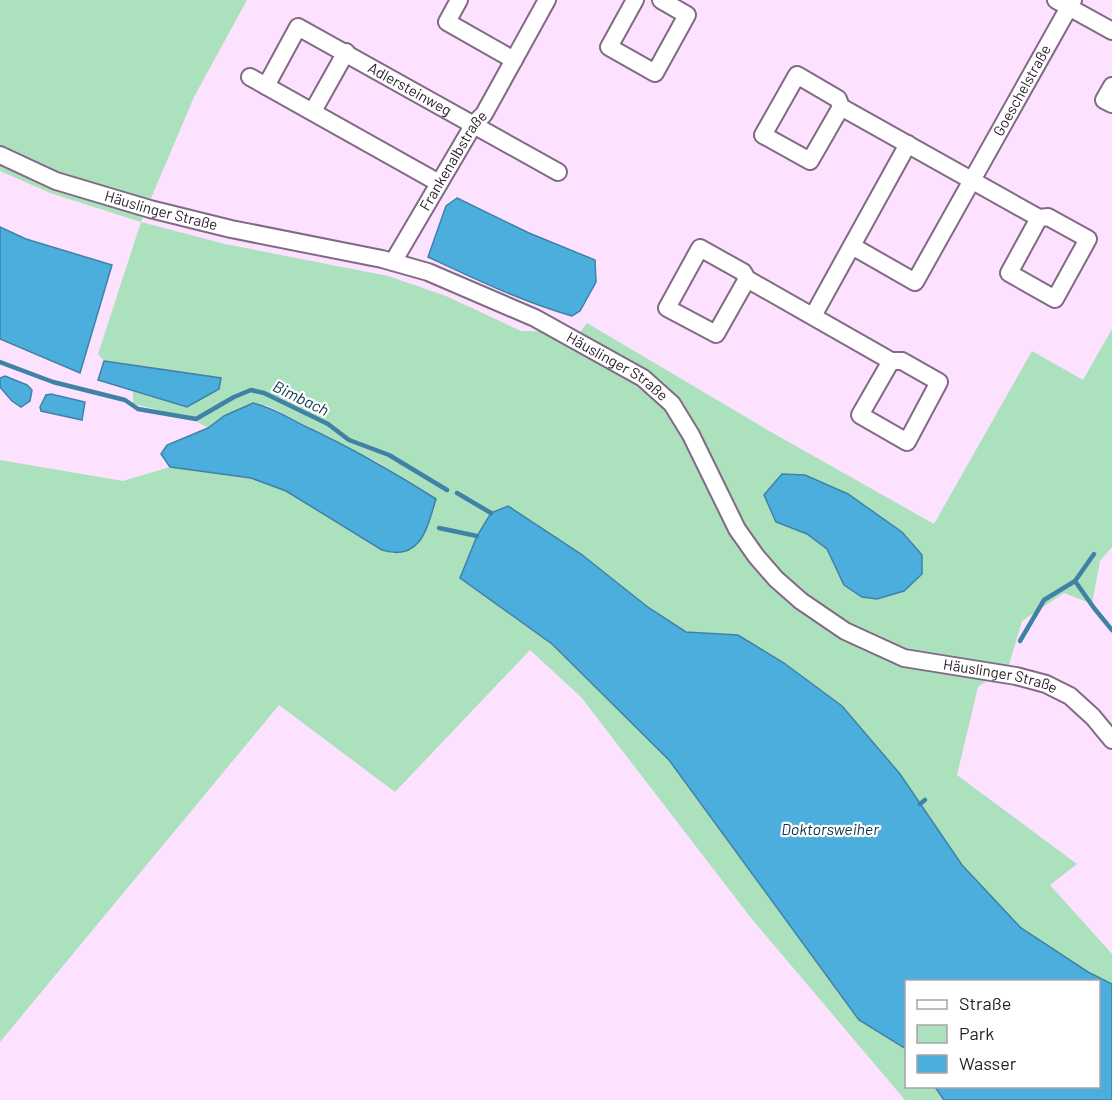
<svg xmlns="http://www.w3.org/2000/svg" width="1112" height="1100" font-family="Barlow,sans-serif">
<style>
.green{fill:#ace1bd}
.water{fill:#4baedd;stroke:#4082a6;stroke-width:1.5}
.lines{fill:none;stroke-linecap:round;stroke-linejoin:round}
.stream{stroke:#4082a6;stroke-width:4.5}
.street-casing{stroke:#816a84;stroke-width:20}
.street{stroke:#fff;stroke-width:16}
.labels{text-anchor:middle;stroke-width:4.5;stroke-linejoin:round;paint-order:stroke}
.street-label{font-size:15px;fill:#261c27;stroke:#fff}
.water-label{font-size:16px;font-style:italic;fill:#0b374b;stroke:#fff}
</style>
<rect width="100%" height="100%" fill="#fce2ff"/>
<polygon class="green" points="0,0 247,0 194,97 141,222 225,244 388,276 446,296 521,331 580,332 587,323 771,432 934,524 1032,351 1083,380 1112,329 1112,547 1100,561 1092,604 1064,593 1022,621 1009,665 978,687 957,775 1077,864 1050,885 1112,954 1112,984 1088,972 1021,928 962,865 900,774 842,706 784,663 738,635 686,632 649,608 460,578 552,644 669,760 859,1020 906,1049 906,1086 935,1087 944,1100 905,1100 751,918 581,697 530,650 395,792 279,705 0,1042 0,460 123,481 170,467 251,478 286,491 382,550 393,554 423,536 436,499 376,461 348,449 330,437 310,428 268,406 253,403 224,416 208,428 189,417 133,404 133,391 187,407 221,378 104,361 98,354 141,222 50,193 0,171"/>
<g class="water">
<path d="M457,198L529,233L595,260L596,282L580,311L572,316C521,301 475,279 428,257L446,206Z"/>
<polygon points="0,227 26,239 112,265 80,373 0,339"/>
<polygon points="104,361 221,378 219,389 187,407 98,380"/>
<polygon points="5,376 27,385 32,390 30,401 21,407 12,401 0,387 0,378"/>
<polygon points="51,394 85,402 82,420 41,411 40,407 46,395"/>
<path d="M253,403C275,408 291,420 311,429C355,450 395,473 436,499C427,528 421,562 382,550L286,491L251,478L170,467L161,454L167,445L208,428L224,416Z"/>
<polygon points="782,474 805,475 848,494 902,532 922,555 922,574 904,591 877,599 862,597 844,585 827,549 807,534 776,522 764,495"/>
<polygon points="508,506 581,554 649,608 686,632 738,635 784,663 842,706 900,774 962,865 1021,928 1088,972 1112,984 1112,1100 944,1100 935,1087 1098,1086 1098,982 906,982 906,1049 859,1020 669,760 552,644 460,578 477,536 491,513"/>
</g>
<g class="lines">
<g class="stream">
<polyline points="0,362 53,382 125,400 138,409 196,419 234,397 251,390 264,393 328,424 349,440 389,455 447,490"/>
<polyline points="457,493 491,513"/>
<polyline points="439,528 477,536"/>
<polyline points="1075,581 1094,608 1112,630"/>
<polyline points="1020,641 1044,600 1075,581 1094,554"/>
<polyline points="920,804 925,800"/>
</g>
<defs>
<g id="street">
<polyline points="459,0 447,22 514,60"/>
<polyline points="635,0 609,47 655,73 687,15 661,0"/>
<polyline points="1056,0 1112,31"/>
<polyline points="250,77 439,183"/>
<path id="s1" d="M266,86L298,27L558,172"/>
<polyline points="1112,86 1104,100 1112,104"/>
<polyline points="841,107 810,161 763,135 797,75 838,99 841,107 1039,218 1048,217 1088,239 1055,299 1009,273 1039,218"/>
<polyline points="313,111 346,52"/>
<path id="s2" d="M0,155L56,181L150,209L231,229L382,259L428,272L535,318L643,378L672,404L691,435L737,529L756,556L776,579L801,601L845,631L904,658L1016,676L1046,684L1070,696L1093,717L1112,740"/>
<path id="s3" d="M852,246L915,282L1073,0"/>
<path id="s4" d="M393,262L474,124L484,114L547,0"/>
<polyline points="747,279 716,334 667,308 700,248 743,272 747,279 891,361 902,361 939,382 907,442 860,415 891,361"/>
<polyline points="813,316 908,144"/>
</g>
</defs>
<use href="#street" class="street-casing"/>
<use href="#street" class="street"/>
</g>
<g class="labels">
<g class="street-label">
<text dy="5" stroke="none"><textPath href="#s1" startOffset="195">Adlersteinweg</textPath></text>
<text dy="5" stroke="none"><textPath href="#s3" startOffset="292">Goeschelstraße</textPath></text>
<text dy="5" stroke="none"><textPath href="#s4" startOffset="118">Frankenalbstraße</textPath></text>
<text dy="5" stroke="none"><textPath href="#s2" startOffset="171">Häuslinger Straße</textPath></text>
<text dy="5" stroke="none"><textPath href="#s2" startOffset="657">Häuslinger Straße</textPath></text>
<text dy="5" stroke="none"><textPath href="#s2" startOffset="1178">Häuslinger Straße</textPath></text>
</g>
<g class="water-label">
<text transform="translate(301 398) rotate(26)" y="6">Bimbach</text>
<text x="830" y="835">Doktorsweiher</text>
</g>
</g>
<rect x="905" y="980" width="195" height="108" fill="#ffffff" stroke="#a8a4a9" stroke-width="1.5"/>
<rect x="917" y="1000" width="30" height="9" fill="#ffffff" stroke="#a8a4a9" stroke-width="1.5"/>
<text x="959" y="1010" font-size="18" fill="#261c27">Straße</text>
<rect x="917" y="1025" width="30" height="18" fill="#ace1bd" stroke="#a8a4a9" stroke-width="1.5"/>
<text x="959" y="1040" font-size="18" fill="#261c27">Park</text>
<rect x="917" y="1055" width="30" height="18" fill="#4baedd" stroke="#a8a4a9" stroke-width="1.5"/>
<text x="959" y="1070" font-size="18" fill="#261c27">Wasser</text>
</svg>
